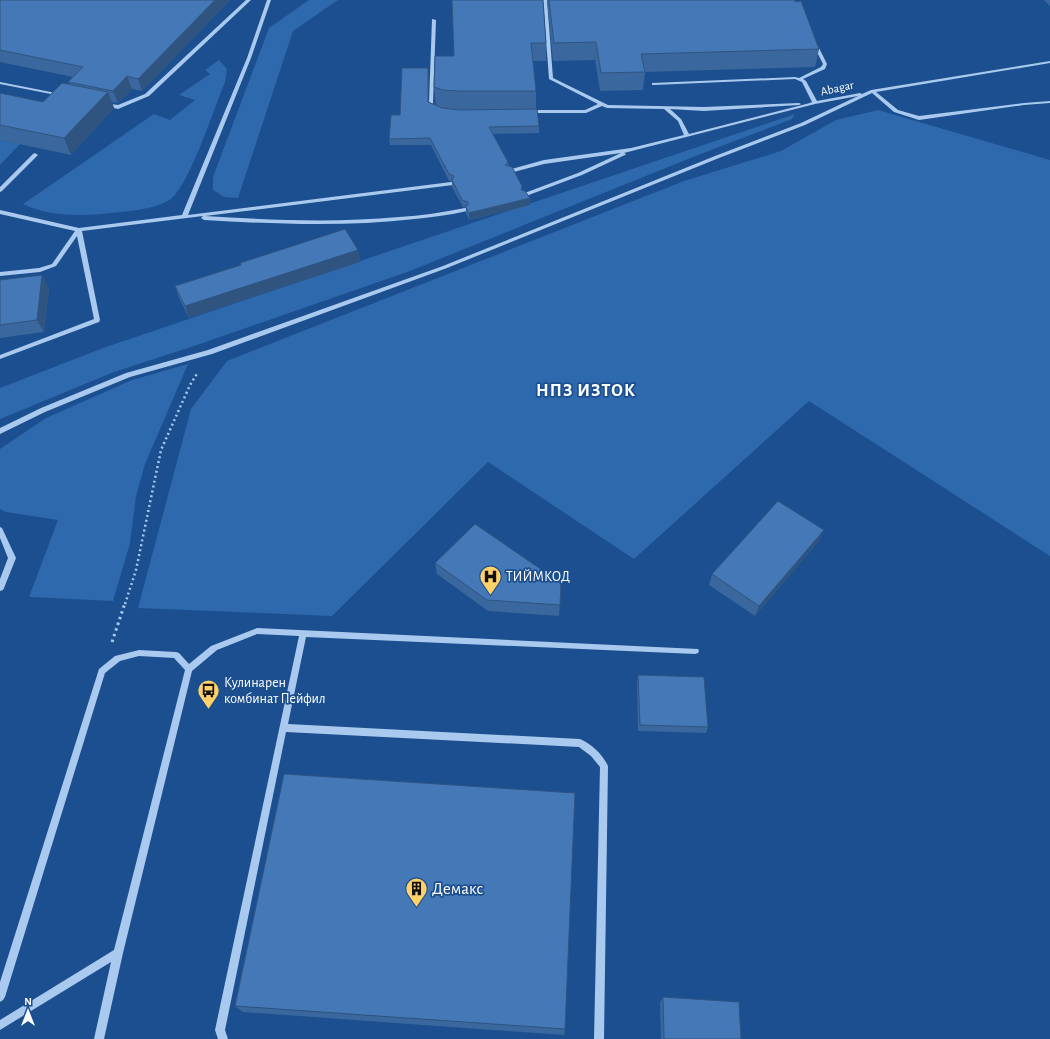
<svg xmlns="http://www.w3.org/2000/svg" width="1050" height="1039" font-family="'Alegreya Sans',sans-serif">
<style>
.green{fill:#2e69ad}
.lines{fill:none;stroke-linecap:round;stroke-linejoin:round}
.path-far1{stroke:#a9c9ee;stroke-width:2.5;stroke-dasharray:2 3;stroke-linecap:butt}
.path{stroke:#a9c9ee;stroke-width:3;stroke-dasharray:2.5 3.5;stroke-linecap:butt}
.minor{fill:#a9c9ee;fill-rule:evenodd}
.wall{fill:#3a679d;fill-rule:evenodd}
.shaded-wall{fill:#305480}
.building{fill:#4478b7;stroke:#305480}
.labels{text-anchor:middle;stroke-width:3.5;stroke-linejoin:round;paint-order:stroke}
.far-street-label{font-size:12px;fill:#fff;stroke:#1b4f8f}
.poi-label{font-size:14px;fill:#fff;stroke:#1b4f8f;text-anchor:start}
.near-poi-label{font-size:17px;fill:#fff;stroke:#1b4f8f;text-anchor:start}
.district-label{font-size:18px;font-weight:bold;letter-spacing:1px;fill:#fff;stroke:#1b4f8f}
</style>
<rect width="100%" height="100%" fill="#1b4f8f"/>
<g class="green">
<polygon points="309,0 338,0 293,31 238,198 224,197 213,190 213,177 269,28"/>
<path d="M219,60L227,69L225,82C214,108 191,181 172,198C158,210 121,212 102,214C75,216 48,216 23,204L154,114L170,120L195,100L179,95L210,74L205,70Z"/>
<polygon points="878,110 1050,160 1050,556 809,401 634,559 488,462 332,616 138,608 191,409 227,361 684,181 781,151 836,120"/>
<polygon points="795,114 792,119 693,157 410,271 197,345 114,372 0,419 0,388 103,348"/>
<polygon points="0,140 20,144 0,165"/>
<polygon points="188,364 145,464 136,496 130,543 113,601 29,597 58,520 6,512 0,509 0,449 46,418 132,380"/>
</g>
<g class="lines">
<polyline class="path-far1" points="125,604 136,570 161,450 190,385 198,372"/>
<polyline class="path" points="112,642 125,603"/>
<g class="minor">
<polygon points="246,0 251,0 149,96 118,109 102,105 102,103 104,103 118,105 145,94"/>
<path d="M267,0H271L251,58L188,215L451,182L453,183V185L205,216C269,220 334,223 399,217C421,216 443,212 465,208L467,209V211C450,215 433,217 415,219C345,227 274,224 204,220L201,218L203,216L82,231L100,320L99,322L0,359V355L94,319L77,236L56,266L40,272L0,276V272L39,268L52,264L75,231L0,214V210L79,228L182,215L247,58Z"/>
<polygon points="543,0 547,0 553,78 608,105 704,107 799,103 801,104 799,105 704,111 670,109 681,119 689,134 810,103 812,102 802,82 795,79 654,85 652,85 652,83 795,77 799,78 821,67 823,64 813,44 815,43 817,44 827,64 825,69 803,79 806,81 817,101 860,93 862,94 871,90 1050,61 1050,63 876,92 898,110 919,116 1024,103 1050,101 1050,103 1024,105 919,120 894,112 872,93 805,125 719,158 447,268 212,354 130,377 45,412 0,434 0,428 41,408 126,373 208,350 443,266 715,156 801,123 858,96 815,104 624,153 626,154 625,155 582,175 526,196 522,196 522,194 578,173 621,153 544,164 510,173 507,171 508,170 544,160 631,148 684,135 678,121 664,109 607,108 602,106 586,113 526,113 525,112 528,110 585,110 598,104 549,79"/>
<polygon points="432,19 436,20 433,103 434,106 440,109 437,111 430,108 429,103"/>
<polygon points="0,82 61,94 63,95 61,96 0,84"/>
<polygon points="35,153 38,155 2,191 0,192 0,187 33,154"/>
<polygon points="0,527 2,528 16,558 4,588 3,590 0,591 0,579 8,558 0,538"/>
<path d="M257,628L698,649L699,651L698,653L695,654L306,637L288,724L580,739C592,744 603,755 608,766L604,1039H594L600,767L591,756L579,747L286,732L225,1030L228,1039H218L215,1030L299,636L257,634L217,650L192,671L123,953L104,1039H94L111,962L0,1030V1020L114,950L185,670L174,658L139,656L120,661L105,673L5,997L3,1000L0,1002V982L99,669L115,656L139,650L176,652L179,653L189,664L211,646Z"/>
</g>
</g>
<g class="wall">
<polygon points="0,0 230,0 142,91 132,89 118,103 112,102 114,108 71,155 0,140 0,93 43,102 69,84 68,82 73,77 0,62"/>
<path d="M452,0L546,43V61H533L536,91V109L539,126V133L492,134L508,162L509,166L522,186V191L530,198V205L469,220L466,213V208L463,207L452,187V182L449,181L431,145H390L389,139L400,115L428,68L429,102L436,105L434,87L454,56ZM452,109L460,110L513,109L460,110Z"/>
<polygon points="547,0 795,0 819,49 815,67 645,72 643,90 600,91 595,60 553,61"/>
<polygon points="1044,0 1050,0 1050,6"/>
<polygon points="358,250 360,262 189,318 179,298 175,286 240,265 240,263"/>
<polygon points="0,280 49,287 44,332 0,338"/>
<polygon points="819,541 755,616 709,585 712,574"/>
<polygon points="435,563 561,583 559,616 488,611 437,574"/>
<polygon points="638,675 708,727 706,733 638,731 637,681"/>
<polygon points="663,997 741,1039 661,1039 660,1002"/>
<polygon points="235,1006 565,1029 564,1035 243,1012"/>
</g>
<g class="shaded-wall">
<polygon points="215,0 230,0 142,91 138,79"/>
<polygon points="428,68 429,74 429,108 428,102"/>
<polygon points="127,76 132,89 118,103 113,91"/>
<polygon points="108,92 114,108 71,155 64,138"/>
<polygon points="530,198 530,205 469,220 469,213"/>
<polygon points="358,250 360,262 189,318 185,306"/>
<polygon points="42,275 49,287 44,332 37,320"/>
<polygon points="824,530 819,541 755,616 759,606"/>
</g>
<g class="building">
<polygon points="0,0 215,0 138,79 127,76 113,91 68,82 83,67 0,50"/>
<polygon points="452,0 543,0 546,43 531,43 536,91 459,91 443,90 434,87 435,56 454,56"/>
<polygon points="549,0 795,0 795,2 801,1 819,49 641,54 645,72 601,73 596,42 554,43"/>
<polygon points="402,68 428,68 428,102 442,108 460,110 537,109 539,126 489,127 508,162 505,165 512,167 522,186 521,190 525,191 530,198 469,213 465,206 468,205 468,202 462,200 452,180 454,176 449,174 430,138 389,139 391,115 400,115"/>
<polygon points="62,83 108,92 64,138 0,125 0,93 43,102"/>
<polygon points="345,229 358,250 185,306 175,286 241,265 240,263"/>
<polygon points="42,275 37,320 0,325 0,280"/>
<polygon points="778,501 824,530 759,606 712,574"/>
<polygon points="475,524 561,583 560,605 487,600 435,563"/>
<polygon points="638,675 704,677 708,727 640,725"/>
<polygon points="284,774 575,793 565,1029 235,1006"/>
<polygon points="663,997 739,1002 741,1039 664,1039"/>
</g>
<defs>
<symbol id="hospital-pin" viewBox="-11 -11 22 30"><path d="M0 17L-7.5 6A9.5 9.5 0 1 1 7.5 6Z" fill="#ffd166" stroke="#1b4f8f"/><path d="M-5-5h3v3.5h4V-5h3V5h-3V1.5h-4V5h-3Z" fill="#111"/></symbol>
<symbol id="bus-pin" viewBox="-11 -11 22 30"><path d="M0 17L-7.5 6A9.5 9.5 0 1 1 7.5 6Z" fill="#ffd166" stroke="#1b4f8f"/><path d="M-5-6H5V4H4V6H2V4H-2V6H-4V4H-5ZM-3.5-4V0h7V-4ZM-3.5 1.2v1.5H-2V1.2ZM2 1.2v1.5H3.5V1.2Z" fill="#111"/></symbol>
<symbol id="building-pin" viewBox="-11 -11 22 30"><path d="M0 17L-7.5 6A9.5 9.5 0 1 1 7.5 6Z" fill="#ffd166" stroke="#1b4f8f"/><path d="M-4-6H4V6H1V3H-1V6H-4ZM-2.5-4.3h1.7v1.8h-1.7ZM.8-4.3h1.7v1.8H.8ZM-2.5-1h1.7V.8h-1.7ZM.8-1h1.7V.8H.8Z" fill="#111"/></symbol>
</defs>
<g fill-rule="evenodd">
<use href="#hospital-pin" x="478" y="564" width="25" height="34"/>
<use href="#bus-pin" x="196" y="678" width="25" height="34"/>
<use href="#building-pin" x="404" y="876" width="25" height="34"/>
</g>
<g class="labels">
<g class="far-street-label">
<text transform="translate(837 88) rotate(-12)" y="4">Abagar</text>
</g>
<g class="poi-label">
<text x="506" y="581">ТИЙМКОД</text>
<text x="224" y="687">Кулинарен<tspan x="224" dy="16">комбинат Пейфил</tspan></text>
</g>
<g class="near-poi-label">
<text x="432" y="894">Демакс</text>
</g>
<g class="district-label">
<text x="586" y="396">НПЗ ИЗТОК</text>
</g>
</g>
<g transform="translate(28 1011)" stroke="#1b4f8f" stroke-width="3" paint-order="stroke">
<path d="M0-3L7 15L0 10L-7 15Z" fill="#ffffff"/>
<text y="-6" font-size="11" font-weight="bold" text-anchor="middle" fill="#ffffff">N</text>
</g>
</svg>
